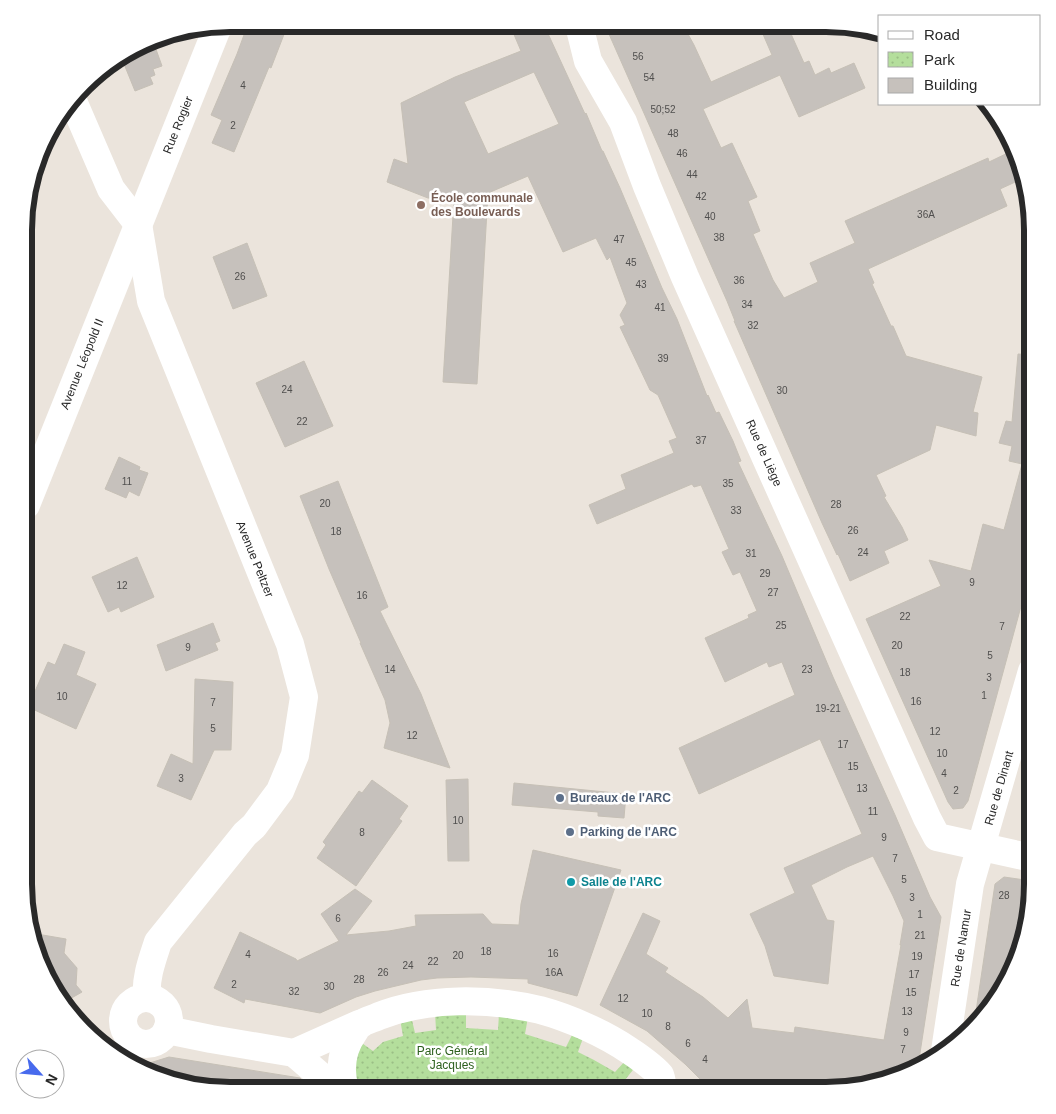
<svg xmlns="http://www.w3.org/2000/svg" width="1056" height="1114" font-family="Arial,sans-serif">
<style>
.park{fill:url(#park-dots)}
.building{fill:#c6c1bc;stroke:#c6c0b6;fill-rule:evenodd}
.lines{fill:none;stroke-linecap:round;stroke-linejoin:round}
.minor{stroke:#fff;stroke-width:28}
.education-dot{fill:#8d6e63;stroke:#fff;stroke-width:2}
.service-dot{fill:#5c6f8a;stroke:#fff;stroke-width:2}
.culture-dot{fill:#0f9aa8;stroke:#fff;stroke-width:2}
.labels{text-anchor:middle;stroke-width:5;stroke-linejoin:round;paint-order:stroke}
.number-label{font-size:10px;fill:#504f4e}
.street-label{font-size:12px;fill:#292929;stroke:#fff}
.education-label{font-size:12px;font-weight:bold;fill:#785e54;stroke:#fff;text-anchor:start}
.service-label{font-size:12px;font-weight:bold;fill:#4e5e75;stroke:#fff;text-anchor:start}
.culture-label{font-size:12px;font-weight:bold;fill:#0d838f;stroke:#fff;text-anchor:start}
.park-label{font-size:12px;fill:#2e611f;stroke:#fff}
.rim{fill:none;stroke:#292929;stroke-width:6}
</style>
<defs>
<pattern id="park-dots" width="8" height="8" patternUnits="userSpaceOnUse" patternTransform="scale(1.25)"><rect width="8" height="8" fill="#b4de9c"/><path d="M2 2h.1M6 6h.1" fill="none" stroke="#9bbe86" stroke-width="1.8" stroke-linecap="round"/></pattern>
</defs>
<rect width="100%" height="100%" fill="#ebe4dc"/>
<polygon class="park" points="466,1011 466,1028 498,1030 499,1014 528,1017 525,1034 566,1047 574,1031 584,1035 578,1052 594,1060 615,1072 627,1059 636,1066 625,1080 632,1090 377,1090 369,1079 353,1084 359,1041 373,1051 383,1042 403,1036 400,1019 411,1016 415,1033 436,1030 435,1012"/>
<g class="building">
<polygon points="248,24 288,24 271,68 269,67 234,152 212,143 222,120 211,115 237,54"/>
<path d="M510,25H544L585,114L586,113L602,151H603L620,188L662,288L677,319L707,396L708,395L716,413L719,412L733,441L741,461L738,462L782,556L833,677L895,815L930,897L941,917L918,1066L892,1079L839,1090H711L685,1064L647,1031L600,1005L643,913L660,921L646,954L668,968L665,972L703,997L728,1018L747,999L752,1028L794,1033L795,1027L884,1040L901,945H900L904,921L893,896L873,856L847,867L811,885L827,920L834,921L828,984L774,976L765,946L750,914L795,893L784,868L862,834L820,739L699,794L679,748L795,695L782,662L769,667L767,662L725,682L705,638L749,618L748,615L757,611L740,572L733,575L722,552L729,549L701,485L694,487L692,484L597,524L589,505L626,489L621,475L674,453L669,441L677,438L658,395L650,390L620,327L625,325L620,315L627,303L610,257L607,260L596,238L563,252L528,176L488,193L477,384L443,382L454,199L428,198L387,182L394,159L408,164L401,103L455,77L521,51ZM534,72L559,124L488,154L464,102Z"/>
<polygon points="605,25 683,25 694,45 711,82 772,55 759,25 787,25 804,63 809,61 815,75 829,68 831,73 854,63 865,88 799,117 780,75 703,109 721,148 732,143 757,197 748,201 760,231 753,234 773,280 784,298 818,282 810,263 855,243 845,221 988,158 989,162 1014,150 1021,164 1024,178 1000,189 1007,206 868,269 874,283 872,284 891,326 893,326 906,356 982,377 973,412 978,413 976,436 936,425 930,450 876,475 886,496 884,497 902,527 908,540 884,551 889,563 850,581 838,554 837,555 822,523 734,321 735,321 727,301"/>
<polygon points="153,41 162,66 153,69 155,75 150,77 153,84 135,91 122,59"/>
<polygon points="247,243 267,296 233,309 213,257"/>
<polygon points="1018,354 1032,355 1032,566 968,801 963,808 953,809 948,802 866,619 941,586 929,560 971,571 983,524 1004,530 1022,464 1009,461 1012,446 999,443 1006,421 1012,422"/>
<polygon points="304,361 333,426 285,447 256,383"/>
<polygon points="119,457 140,467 139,470 148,473 139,496 129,491 126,498 105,489"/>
<polygon points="338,481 388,607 380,611 421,694 450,768 384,748 390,723 385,700 360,643 361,643 329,569 300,496"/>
<polygon points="137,557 154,597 121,612 119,607 108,612 92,577"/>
<polygon points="213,623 220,641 215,643 218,650 166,671 157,645"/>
<polygon points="64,644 85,652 76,675 96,684 76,729 28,707 48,662 55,665"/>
<polygon points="195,679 233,682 231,750 214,750 191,800 157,786 171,754 193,764"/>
<polygon points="468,779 469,861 448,861 446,780"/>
<polygon points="372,780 408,806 399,819 402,821 356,886 317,858 326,845 323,842 359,791 362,793"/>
<polygon points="514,783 626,794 624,818 598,816 598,812 512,805"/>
<polygon points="533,850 621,870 577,996 528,983 528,979 471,977 437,978 421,980 375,991 356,997 320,1013 245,999 244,1003 214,988 240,932 296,959 297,961 339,941 321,914 355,889 372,901 346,935 389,931 416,926 415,915 483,914 492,924 519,925 521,904"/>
<polygon points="1004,877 1032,881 1032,897 1005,987 975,1018 995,884"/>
<polygon points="31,933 66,939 64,953 77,968 76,985 82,992 68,1000 59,998 35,950"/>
<polygon points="169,1057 300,1078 306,1084 306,1090 217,1090 140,1066"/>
</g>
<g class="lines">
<g class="minor">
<polyline points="579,25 588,61 623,122 647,186 685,277 927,818 937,837 1032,858"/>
<path d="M73,101L111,189L138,224L151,301L290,644L304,697L295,755L280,791L254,826L245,834L158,942C152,960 145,979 147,998"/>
<polyline points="26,505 218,26"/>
<circle cx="146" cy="1021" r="23"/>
<polyline points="167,1030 211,1039 294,1053 359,1024"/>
<polyline points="945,1051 970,884 1032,671"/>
<polyline points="294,1053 337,1090"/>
<path d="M345,1090C339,1069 341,1050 354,1032C356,1029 358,1025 361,1024C366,1020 373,1019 379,1016C427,997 490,998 540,1010C570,1018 605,1034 630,1051C638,1056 654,1068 660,1075C662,1079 662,1085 663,1090"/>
</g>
</g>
<circle class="education-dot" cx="421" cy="205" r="5"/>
<g class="service-dot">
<circle cx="560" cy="798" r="5"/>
<circle cx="570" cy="832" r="5"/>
</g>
<circle class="culture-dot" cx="571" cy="882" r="5"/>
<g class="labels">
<g class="number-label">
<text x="638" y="60">56</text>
<text x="649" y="81">54</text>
<text x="243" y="89">4</text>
<text x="663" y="113">50;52</text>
<text x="233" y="129">2</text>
<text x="673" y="137">48</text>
<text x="682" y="157">46</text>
<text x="692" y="178">44</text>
<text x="701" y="200">42</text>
<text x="926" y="218">36A</text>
<text x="710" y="220">40</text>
<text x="719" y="241">38</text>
<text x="619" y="243">47</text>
<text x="631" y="266">45</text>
<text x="240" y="280">26</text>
<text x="739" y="284">36</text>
<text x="641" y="288">43</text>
<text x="747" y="308">34</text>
<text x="660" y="311">41</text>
<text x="753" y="329">32</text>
<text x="663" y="362">39</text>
<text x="287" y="393">24</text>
<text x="782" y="394">30</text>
<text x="302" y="425">22</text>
<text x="701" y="444">37</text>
<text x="127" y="485">11</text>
<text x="728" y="487">35</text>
<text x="325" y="507">20</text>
<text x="836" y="508">28</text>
<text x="736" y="514">33</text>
<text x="853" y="534">26</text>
<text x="336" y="535">18</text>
<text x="863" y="556">24</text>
<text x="751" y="557">31</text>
<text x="765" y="577">29</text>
<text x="972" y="586">9</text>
<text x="122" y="589">12</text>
<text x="773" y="596">27</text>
<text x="362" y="599">16</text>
<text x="905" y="620">22</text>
<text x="781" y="629">25</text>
<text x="1002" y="630">7</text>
<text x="897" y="649">20</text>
<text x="188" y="651">9</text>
<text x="990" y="659">5</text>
<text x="390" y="673">14</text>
<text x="807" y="673">23</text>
<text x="905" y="676">18</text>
<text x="989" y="681">3</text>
<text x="984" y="699">1</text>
<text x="62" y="700">10</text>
<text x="916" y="705">16</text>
<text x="213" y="706">7</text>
<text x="828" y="712">19-21</text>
<text x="213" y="732">5</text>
<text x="935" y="735">12</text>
<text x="412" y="739">12</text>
<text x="843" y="748">17</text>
<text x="942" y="757">10</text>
<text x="853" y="770">15</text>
<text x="944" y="777">4</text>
<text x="181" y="782">3</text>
<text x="862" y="792">13</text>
<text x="956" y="794">2</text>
<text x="873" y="815">11</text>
<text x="458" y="824">10</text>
<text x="362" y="836">8</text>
<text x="884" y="841">9</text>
<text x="895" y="862">7</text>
<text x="904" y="883">5</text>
<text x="1004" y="899">28</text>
<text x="912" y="901">3</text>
<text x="920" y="918">1</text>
<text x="338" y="922">6</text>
<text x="920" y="939">21</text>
<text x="486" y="955">18</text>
<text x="553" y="957">16</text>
<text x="248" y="958">4</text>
<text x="458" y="959">20</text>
<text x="917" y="960">19</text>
<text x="433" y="965">22</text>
<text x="408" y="969">24</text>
<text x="383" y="976">26</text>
<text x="554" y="976">16A</text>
<text x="914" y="978">17</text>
<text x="359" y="983">28</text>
<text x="234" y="988">2</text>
<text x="329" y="990">30</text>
<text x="294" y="995">32</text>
<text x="911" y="996">15</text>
<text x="623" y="1002">12</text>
<text x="907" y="1015">13</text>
<text x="647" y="1017">10</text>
<text x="668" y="1030">8</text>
<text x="906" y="1036">9</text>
<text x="688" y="1047">6</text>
<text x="903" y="1053">7</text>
<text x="705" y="1063">4</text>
</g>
<g class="street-label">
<text transform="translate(178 125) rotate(-68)" y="4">Rue Rogier</text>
<text transform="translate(82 364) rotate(-68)" y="4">Avenue Léopold II</text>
<text transform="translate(764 453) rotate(66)" y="4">Rue de Liège</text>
<text transform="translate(255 559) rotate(68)" y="4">Avenue Peltzer</text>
<text transform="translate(999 788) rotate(-74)" y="4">Rue de Dinant</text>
<text transform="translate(961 948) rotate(-81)" y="4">Rue de Namur</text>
</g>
<g class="education-label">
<text x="431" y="202">École communale<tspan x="431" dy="14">des Boulevards</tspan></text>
</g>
<g class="service-label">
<text x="570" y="802">Bureaux de l'ARC</text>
<text x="580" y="836">Parking de l'ARC</text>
</g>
<g class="culture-label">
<text x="581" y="886">Salle de l'ARC</text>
</g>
<g class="park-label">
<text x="452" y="1055">Parc Général<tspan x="452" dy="14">Jacques</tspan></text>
</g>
</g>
<path d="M0 0H1056V1114H0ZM230 32H826A198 198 0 0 1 1024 230V884A198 198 0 0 1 826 1082H230A198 198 0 0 1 32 884V230A198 198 0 0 1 230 32Z" fill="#fff" fill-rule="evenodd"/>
<path class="rim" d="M230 32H826A198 198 0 0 1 1024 230V884A198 198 0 0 1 826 1082H230A198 198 0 0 1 32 884V230A198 198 0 0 1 230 32Z"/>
<rect x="878" y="15" width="162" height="90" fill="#ffffff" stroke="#a9a9a9"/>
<rect x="888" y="31" width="25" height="8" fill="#ffffff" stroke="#a9a9a9"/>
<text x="924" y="40" font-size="15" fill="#292929">Road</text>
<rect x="888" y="52" width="25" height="15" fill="url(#park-dots)" stroke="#a9a9a9"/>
<text x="924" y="65" font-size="15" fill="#292929">Park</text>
<rect x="888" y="78" width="25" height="15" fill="#c6c1bc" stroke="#a9a9a9"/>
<text x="924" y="90" font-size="15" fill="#292929">Building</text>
<g transform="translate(40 1074) rotate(117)"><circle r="24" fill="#ffffff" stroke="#a9a9a9"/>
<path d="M0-4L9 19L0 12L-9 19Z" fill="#476aed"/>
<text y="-8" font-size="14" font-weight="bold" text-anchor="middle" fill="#292929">N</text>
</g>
</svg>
